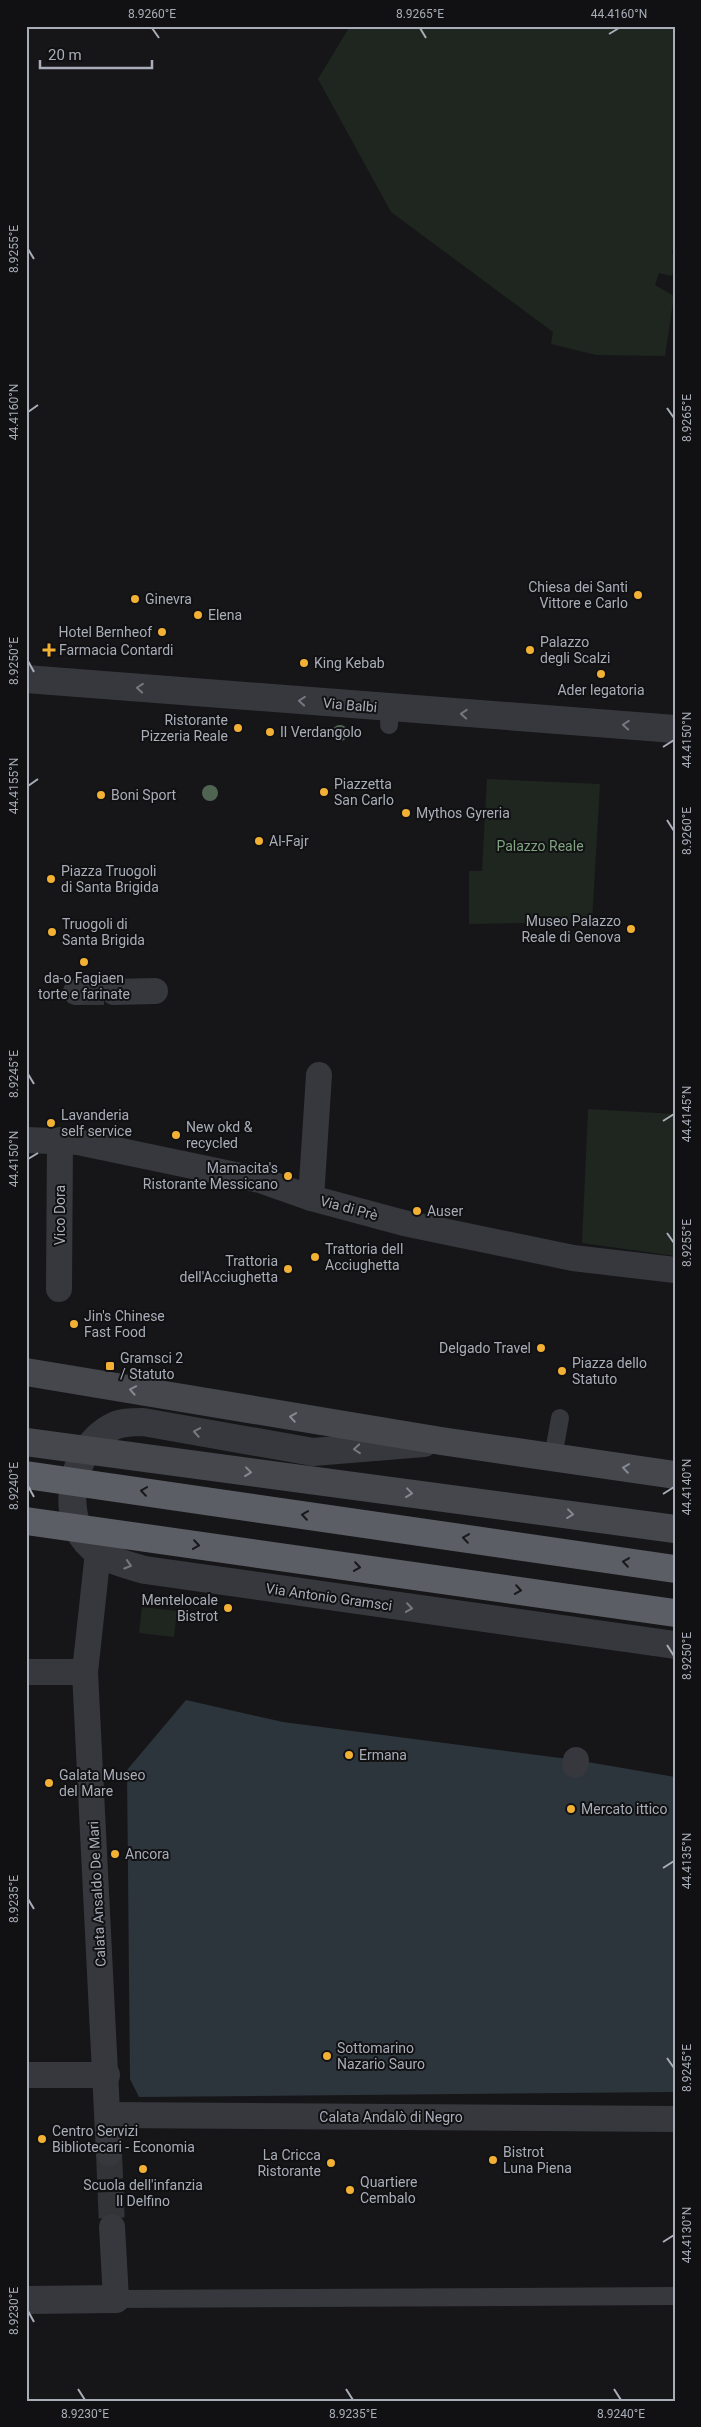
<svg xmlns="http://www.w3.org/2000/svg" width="701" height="2427" font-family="Roboto,sans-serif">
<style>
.green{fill:#1e261f}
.water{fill:#2c353c}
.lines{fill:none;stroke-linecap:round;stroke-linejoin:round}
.pedestrian-tunnel{stroke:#333438;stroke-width:26;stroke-dasharray:26 13;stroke-linecap:butt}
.service{stroke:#37383d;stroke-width:18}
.pedestrian{stroke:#37383d;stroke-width:26}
.minor{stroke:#37383d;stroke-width:28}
.secondary{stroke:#45474d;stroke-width:28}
.trunk-bridge{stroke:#5b5e65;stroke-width:28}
.tree{fill:#506452}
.oneway{stroke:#757881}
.oneway2{stroke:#858993}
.oneway3{stroke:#18191b}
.ticks{fill:none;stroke:#a8adb8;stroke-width:2}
.poi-dot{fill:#f2b134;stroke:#111113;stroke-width:2}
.labels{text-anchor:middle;stroke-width:4;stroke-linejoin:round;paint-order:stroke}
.poi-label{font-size:14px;fill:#a8adb8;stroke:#111113;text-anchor:start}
.street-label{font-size:14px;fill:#a8adb8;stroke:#111113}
.park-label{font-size:14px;fill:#7fa381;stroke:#111113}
.neatline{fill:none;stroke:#a8adb8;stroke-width:2}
.ticks-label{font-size:12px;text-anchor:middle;fill:#a8adb8}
</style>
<rect width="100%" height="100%" fill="#161618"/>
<g class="green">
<path d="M350,26H675V241L672,253C676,261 676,269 671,276L659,273L655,285L674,296L665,356L596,355L551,344L553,332L391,212L318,79Z"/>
<polygon points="487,779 600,784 592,922 469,924 469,871 482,871"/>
<polygon points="588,1109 675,1114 675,1256 582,1243"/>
<polygon points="142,1607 177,1611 174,1637 139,1633"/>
</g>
<polygon class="water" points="186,1700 283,1722 576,1760 675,1777 675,2092 139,2097 130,2079 127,1770"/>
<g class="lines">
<g class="pedestrian-tunnel">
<polyline points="78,992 114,992"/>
<polyline points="109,2153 112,2227"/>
</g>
<g class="service">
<polyline points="389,725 390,709"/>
<polyline points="553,1457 560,1418"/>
<polyline points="116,2299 675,2296"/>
</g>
<g class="pedestrian">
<polyline points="76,992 78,992"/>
<polyline points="114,992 155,991"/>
<polyline points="26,1140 78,1142 260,1180 311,1198 404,1223 573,1258 675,1270"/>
<polyline points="311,1198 319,1075"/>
<polyline points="59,1289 60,1140"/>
<polyline points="26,1672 85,1672 98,1552"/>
<polyline points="85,1672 109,2153"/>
<polyline points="575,1765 576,1760"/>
<polyline points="26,2075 107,2075"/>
<polyline points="108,2115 675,2119"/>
<polyline points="112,2227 116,2299"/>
</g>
<g class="minor">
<polyline points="26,679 675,729"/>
<path d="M424,1443L313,1452L143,1422C132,1422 120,1422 110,1428C76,1447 61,1502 82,1536C95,1557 123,1564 145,1570L675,1645"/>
<polyline points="26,2300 116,2299"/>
</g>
<g class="secondary">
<polyline points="26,1372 441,1441 675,1475"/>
<polyline points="26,1442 675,1529"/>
</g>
<g class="trunk-bridge">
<polyline points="26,1475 675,1569"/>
<polyline points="26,1521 675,1613"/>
</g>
</g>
<g class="tree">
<circle cx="340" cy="733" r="8"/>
<circle cx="210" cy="793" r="8"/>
</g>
<defs><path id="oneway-chevron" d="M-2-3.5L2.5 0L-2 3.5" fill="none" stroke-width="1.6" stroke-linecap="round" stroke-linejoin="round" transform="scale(1.25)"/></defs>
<g class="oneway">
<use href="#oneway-chevron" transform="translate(140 688) rotate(-175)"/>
<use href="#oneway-chevron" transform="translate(302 701) rotate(-175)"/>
<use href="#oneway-chevron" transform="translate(464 714) rotate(-176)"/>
<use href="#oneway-chevron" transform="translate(626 725) rotate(-176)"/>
<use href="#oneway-chevron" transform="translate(197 1432) rotate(-170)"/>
<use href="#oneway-chevron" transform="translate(357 1449) rotate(175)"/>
<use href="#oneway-chevron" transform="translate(128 1565) rotate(17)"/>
<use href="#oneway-chevron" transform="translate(409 1608) rotate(8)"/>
</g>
<g class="oneway2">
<use href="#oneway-chevron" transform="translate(133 1390) rotate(-169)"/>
<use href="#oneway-chevron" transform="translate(293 1417) rotate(-171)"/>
<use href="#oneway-chevron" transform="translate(626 1468) rotate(-172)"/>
<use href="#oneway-chevron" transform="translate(248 1472) rotate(7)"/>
<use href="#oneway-chevron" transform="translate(409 1493) rotate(7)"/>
<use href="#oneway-chevron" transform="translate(570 1514) rotate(7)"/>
</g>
<g class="oneway3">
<use href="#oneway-chevron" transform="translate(144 1491) rotate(-172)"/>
<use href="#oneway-chevron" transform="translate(305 1515) rotate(-172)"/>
<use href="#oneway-chevron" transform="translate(466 1538) rotate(-172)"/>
<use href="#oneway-chevron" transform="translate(196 1545) rotate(8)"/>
<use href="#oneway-chevron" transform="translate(626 1562) rotate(-172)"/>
<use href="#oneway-chevron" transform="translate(357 1567) rotate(8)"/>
<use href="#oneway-chevron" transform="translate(518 1590) rotate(8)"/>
</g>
<path class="ticks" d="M152,28L159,38M420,28L426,38M609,34L619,28M28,249L34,259M667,408L674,418M28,412L38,405M28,661L34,672M663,747L674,740M28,786L38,779M667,820L674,831M28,1074L34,1084M663,1121L674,1114M28,1159L38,1153M667,1233L674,1243M28,1486L34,1497M663,1494L674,1487M667,1645L674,1656M663,1868L674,1861M28,1899L34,1909M667,2058L674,2068M663,2242L674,2235M28,2311L34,2322M78,2389L85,2400M346,2389L353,2400M614,2389L621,2400"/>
<g class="poi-dot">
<circle cx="638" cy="595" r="5"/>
<circle cx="135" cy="599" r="5"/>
<circle cx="198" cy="615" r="5"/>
<circle cx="162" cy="632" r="5"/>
<path d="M46.5 642.5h5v5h5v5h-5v5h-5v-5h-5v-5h5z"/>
<circle cx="530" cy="650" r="5"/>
<circle cx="304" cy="663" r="5"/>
<circle cx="601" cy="674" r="5"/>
<circle cx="238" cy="728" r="5"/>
<circle cx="270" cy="732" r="5"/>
<circle cx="324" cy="792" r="5"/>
<circle cx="101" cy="795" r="5"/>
<circle cx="406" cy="813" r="5"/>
<circle cx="259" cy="841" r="5"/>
<circle cx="51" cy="879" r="5"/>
<circle cx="631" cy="929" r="5"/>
<circle cx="52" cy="932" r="5"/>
<circle cx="84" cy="962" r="5"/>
<circle cx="51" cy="1123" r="5"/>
<circle cx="176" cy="1135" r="5"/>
<circle cx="288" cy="1176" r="5"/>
<circle cx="417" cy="1211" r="5"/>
<circle cx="315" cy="1257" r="5"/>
<circle cx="288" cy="1269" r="5"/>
<circle cx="74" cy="1324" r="5"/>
<circle cx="541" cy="1348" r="5"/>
<rect x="105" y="1361" width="10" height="10" rx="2.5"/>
<circle cx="562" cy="1371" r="5"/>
<circle cx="228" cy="1608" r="5"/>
<circle cx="349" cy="1755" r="5"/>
<circle cx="49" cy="1783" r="5"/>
<circle cx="571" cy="1809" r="5"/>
<circle cx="115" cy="1854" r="5"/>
<circle cx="327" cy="2056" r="5"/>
<circle cx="42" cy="2139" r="5"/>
<circle cx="493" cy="2160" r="5"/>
<circle cx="331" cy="2163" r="5"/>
<circle cx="143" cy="2169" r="5"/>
<circle cx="350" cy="2190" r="5"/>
</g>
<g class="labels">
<g class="poi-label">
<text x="628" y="592" text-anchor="end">Chiesa dei Santi<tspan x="628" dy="16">Vittore e Carlo</tspan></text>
<text x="145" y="604">Ginevra</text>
<text x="208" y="620">Elena</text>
<text x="152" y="637" text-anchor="end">Hotel Bernheof</text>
<text x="540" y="647">Palazzo<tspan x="540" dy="16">degli Scalzi</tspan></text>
<text x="59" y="655">Farmacia Contardi</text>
<text x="314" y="668">King Kebab</text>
<text x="601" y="695" text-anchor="middle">Ader legatoria</text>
<text x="228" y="725" text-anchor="end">Ristorante<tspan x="228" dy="16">Pizzeria Reale</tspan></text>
<text x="280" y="737">Il Verdangolo</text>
<text x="334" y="789">Piazzetta<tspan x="334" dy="16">San Carlo</tspan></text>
<text x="111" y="800">Boni Sport</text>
<text x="416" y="818">Mythos Gyreria</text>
<text x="269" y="846">Al-Fajr</text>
<text x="61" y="876">Piazza Truogoli<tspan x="61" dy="16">di Santa Brigida</tspan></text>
<text x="621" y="926" text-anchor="end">Museo Palazzo<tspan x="621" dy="16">Reale di Genova</tspan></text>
<text x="62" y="929">Truogoli di<tspan x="62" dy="16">Santa Brigida</tspan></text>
<text x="84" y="983" text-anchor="middle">da-o Fagiaen<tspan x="84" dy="16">torte e farinate</tspan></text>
<text x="61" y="1120">Lavanderia<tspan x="61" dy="16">self service</tspan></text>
<text x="186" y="1132">New okd &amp;<tspan x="186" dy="16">recycled</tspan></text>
<text x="278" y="1173" text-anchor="end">Mamacita's<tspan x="278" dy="16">Ristorante Messicano</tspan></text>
<text x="427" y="1216">Auser</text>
<text x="325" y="1254">Trattoria dell<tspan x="325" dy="16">Acciughetta</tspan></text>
<text x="278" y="1266" text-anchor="end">Trattoria<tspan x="278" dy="16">dell'Acciughetta</tspan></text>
<text x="84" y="1321">Jin's Chinese<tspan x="84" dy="16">Fast Food</tspan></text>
<text x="531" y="1353" text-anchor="end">Delgado Travel</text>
<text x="120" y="1363">Gramsci 2<tspan x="120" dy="16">/ Statuto</tspan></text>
<text x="572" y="1368">Piazza dello<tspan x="572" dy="16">Statuto</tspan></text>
<text x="218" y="1605" text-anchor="end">Mentelocale<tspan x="218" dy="16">Bistrot</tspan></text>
<text x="359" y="1760">Ermana</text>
<text x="59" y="1780">Galata Museo<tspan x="59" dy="16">del Mare</tspan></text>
<text x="581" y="1814">Mercato ittico</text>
<text x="125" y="1859">Ancora</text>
<text x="337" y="2053">Sottomarino<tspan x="337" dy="16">Nazario Sauro</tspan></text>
<text x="52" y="2136">Centro Servizi<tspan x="52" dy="16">Bibliotecari - Economia</tspan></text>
<text x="503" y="2157">Bistrot<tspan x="503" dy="16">Luna Piena</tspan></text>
<text x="321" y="2160" text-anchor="end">La Cricca<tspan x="321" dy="16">Ristorante</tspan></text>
<text x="360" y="2187">Quartiere<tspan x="360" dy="16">Cembalo</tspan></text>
<text x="143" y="2190" text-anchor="middle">Scuola dell'infanzia<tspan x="143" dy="16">Il Delfino</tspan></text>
</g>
<g class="street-label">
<text transform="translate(350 705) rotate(5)" y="5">Via Balbi</text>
<text transform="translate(349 1208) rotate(15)" y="5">Via di Prè</text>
<text transform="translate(60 1215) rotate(-90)" y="5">Vico Dora</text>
<text transform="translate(329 1597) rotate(8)" y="5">Via Antonio Gramsci</text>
<text transform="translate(97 1894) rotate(-93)" y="5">Calata Ansaldo De Mari</text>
<text x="391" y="2122">Calata Andalò di Negro</text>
</g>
<g class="park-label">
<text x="540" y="851">Palazzo Reale</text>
</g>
</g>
<rect width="701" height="2427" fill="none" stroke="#111113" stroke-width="55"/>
<path d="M40 60v8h112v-8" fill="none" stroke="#a8adb8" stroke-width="2.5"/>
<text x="48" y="60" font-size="15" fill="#a8adb8" stroke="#111113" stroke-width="4" paint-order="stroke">20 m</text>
<rect x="28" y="28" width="646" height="2372" class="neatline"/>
<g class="ticks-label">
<text x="152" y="18">8.9260°E</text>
<text x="420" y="18">8.9265°E</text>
<text x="619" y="18">44.4160°N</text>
<text transform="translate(14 249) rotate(-90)" y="4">8.9255°E</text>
<text transform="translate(14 412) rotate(-90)" y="4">44.4160°N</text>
<text transform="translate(687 418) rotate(-90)" y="4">8.9265°E</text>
<text transform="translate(14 661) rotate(-90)" y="4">8.9250°E</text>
<text transform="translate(687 740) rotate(-90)" y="4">44.4150°N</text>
<text transform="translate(14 786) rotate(-90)" y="4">44.4155°N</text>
<text transform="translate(687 831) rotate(-90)" y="4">8.9260°E</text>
<text transform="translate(14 1074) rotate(-90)" y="4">8.9245°E</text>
<text transform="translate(687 1114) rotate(-90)" y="4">44.4145°N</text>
<text transform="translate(14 1159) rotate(-90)" y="4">44.4150°N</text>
<text transform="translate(687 1243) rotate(-90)" y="4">8.9255°E</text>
<text transform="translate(14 1486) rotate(-90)" y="4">8.9240°E</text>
<text transform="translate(687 1487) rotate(-90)" y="4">44.4140°N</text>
<text transform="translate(687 1656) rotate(-90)" y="4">8.9250°E</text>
<text transform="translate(687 1861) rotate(-90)" y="4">44.4135°N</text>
<text transform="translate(14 1899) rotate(-90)" y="4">8.9235°E</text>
<text transform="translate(687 2068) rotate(-90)" y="4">8.9245°E</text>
<text transform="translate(687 2235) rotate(-90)" y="4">44.4130°N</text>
<text transform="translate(14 2311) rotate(-90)" y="4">8.9230°E</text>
<text x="85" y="2418">8.9230°E</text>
<text x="353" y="2418">8.9235°E</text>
<text x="621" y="2418">8.9240°E</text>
</g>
</svg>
